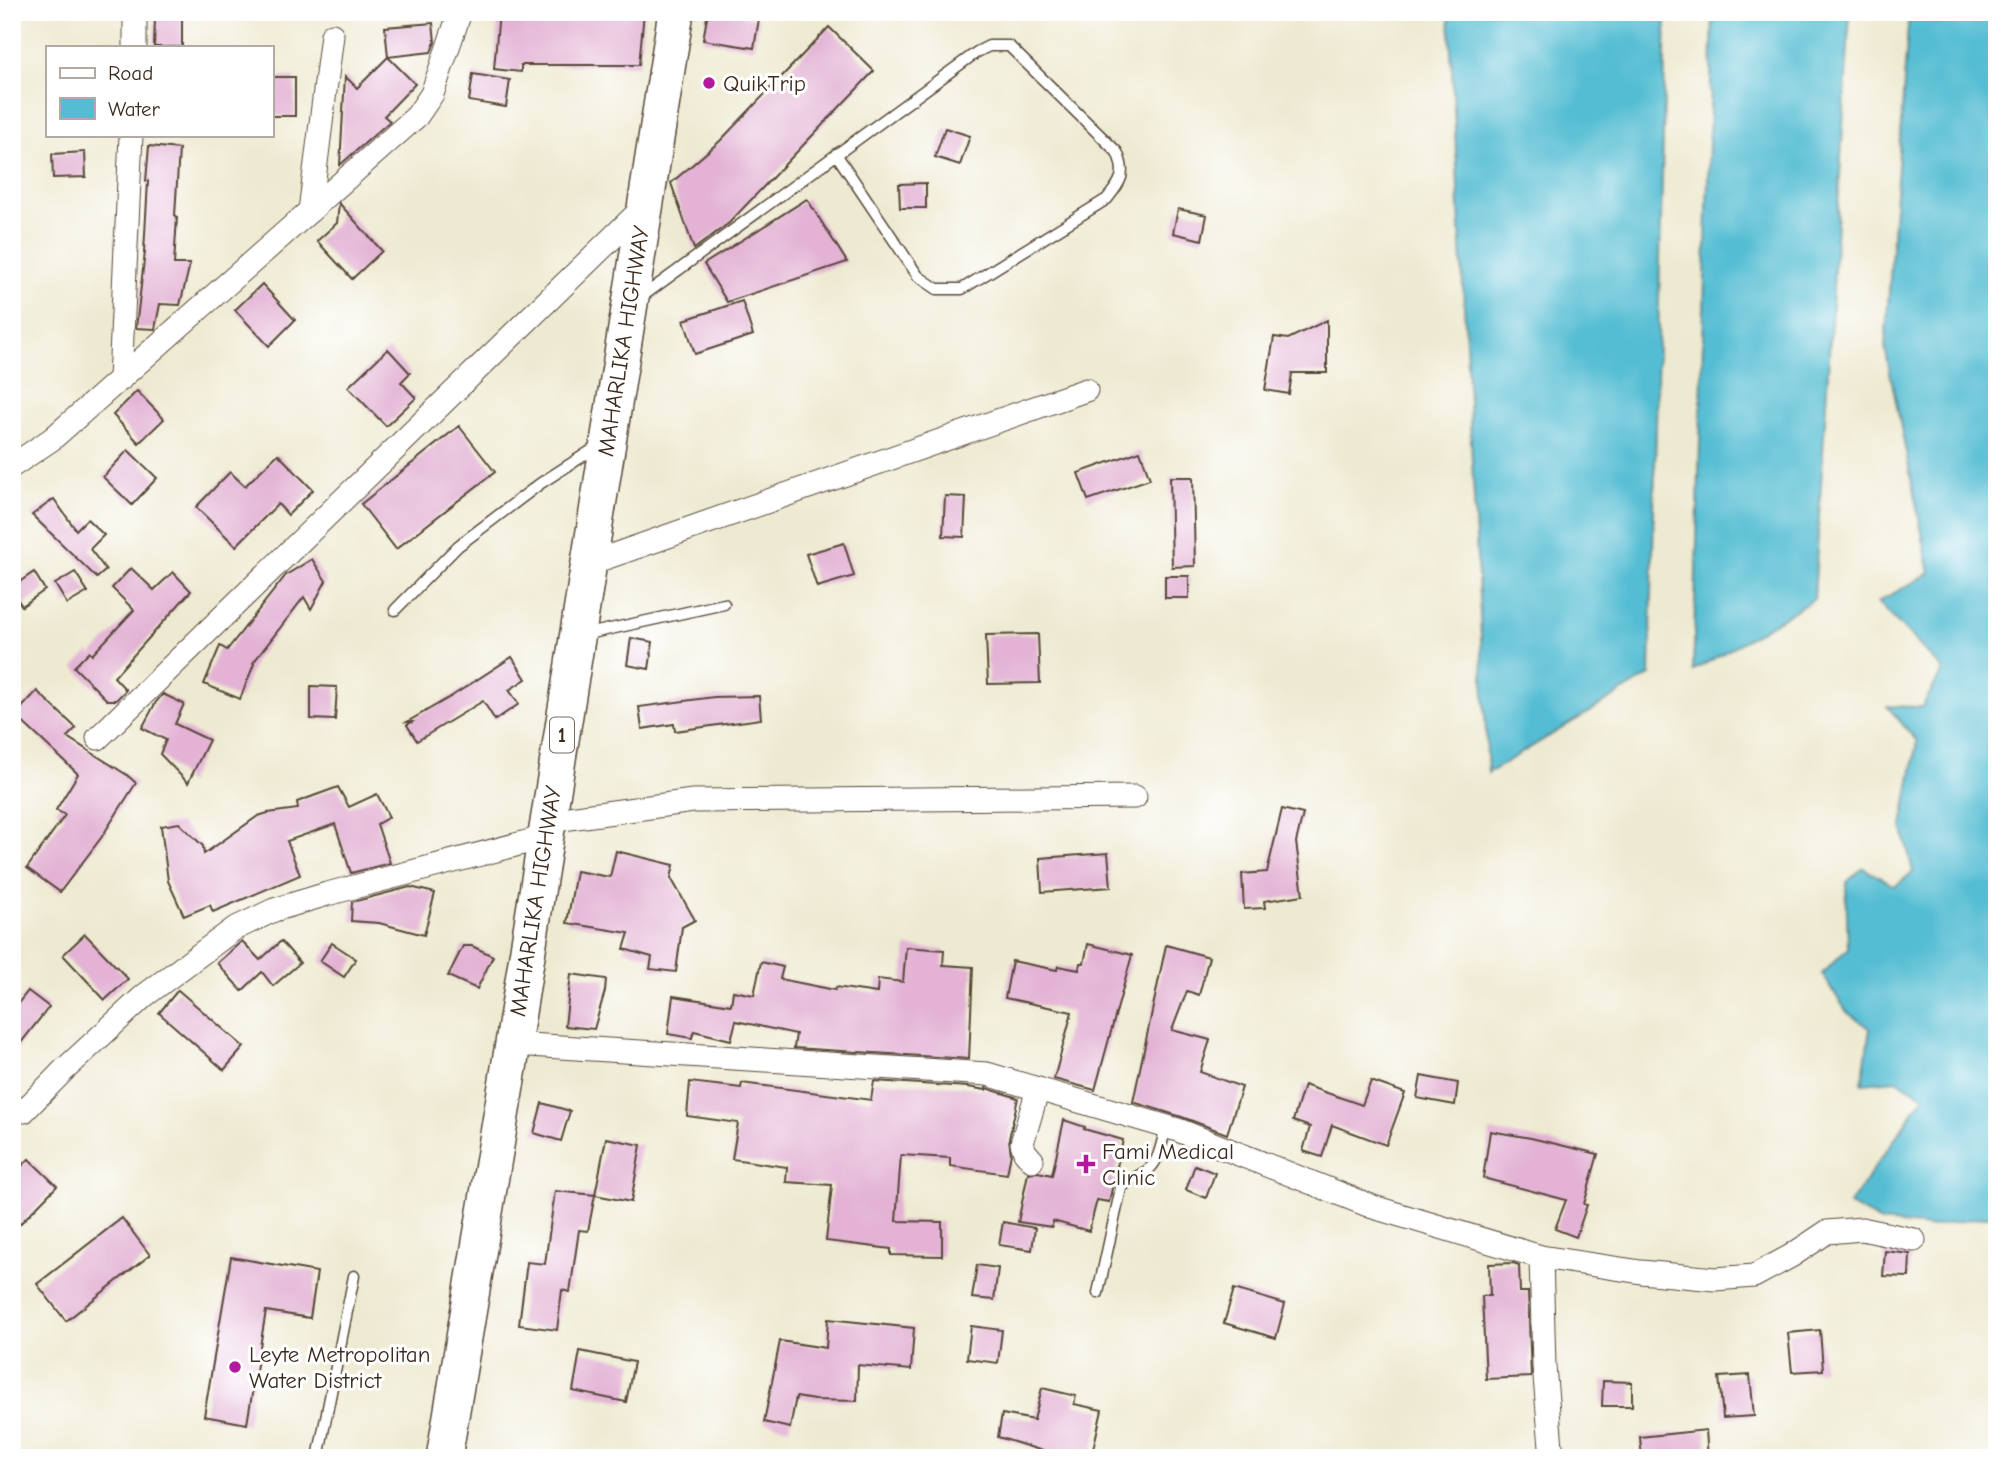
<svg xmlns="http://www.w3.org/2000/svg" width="2009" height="1470" font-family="'Comic Neue',sans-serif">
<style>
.water{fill:#55bdd3;stroke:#487478;stroke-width:2}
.building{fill:#e3b2d4}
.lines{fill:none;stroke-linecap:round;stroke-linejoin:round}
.service-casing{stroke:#564739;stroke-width:13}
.minor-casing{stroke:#564739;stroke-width:25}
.primary-casing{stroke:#564739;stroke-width:38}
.service{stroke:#fff;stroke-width:10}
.minor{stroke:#fff;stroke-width:23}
.primary{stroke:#fff;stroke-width:35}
.poi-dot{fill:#b5179e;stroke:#fff;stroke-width:2.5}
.labels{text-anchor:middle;stroke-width:6;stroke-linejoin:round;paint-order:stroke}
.shield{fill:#fff;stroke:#766a62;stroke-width:2}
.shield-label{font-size:21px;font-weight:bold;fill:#3b2a1e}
.poi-label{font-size:23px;fill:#3b2a1e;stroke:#fff;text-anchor:start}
.street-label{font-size:23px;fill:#3b2a1e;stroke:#fff}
</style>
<rect width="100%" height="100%" fill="#fff"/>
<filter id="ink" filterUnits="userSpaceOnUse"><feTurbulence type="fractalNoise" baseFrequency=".0143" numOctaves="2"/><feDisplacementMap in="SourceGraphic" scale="14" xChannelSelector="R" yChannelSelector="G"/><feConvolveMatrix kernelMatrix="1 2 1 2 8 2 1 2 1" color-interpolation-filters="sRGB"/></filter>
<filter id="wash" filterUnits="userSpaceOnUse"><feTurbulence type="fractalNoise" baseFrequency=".00686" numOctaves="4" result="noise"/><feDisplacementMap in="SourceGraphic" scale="28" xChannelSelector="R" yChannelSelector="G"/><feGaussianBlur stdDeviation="1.57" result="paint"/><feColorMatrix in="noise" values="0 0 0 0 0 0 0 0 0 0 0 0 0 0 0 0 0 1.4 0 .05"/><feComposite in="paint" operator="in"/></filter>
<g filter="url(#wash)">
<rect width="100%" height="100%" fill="#eeead1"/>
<g class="water">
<polygon points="1449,12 1666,12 1650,675 1488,773"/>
<polygon points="1713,12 1850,12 1814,599 1693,671"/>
<polygon points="1909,12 1997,12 1997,1216 1982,1217 1929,1227 1881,1222 1849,1205 1924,1096 1897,1080 1862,1083 1870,1029 1847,1012 1822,974 1848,948 1846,883 1863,868 1895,886 1913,872 1902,826 1917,741 1887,706 1922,707 1943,670 1878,602 1930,573 1885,347"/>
</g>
<g id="blocks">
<g class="building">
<polygon points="160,12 182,12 182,47 154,47 155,18 159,18"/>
<polygon points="499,12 644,12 639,65 521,65 521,72 494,69"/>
<polygon points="708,12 725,12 759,19 754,48 703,40"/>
<polygon points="433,23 435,42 431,52 388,57 385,27"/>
<polygon points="829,27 874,71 729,223 694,249 671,183 720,141"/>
<polygon points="388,57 415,84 384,116 390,121 340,165 345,76 357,88"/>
<polygon points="473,74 510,80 506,107 469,101"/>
<rect x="271" y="77" width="24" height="39"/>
<polygon points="945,128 970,136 960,165 935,157"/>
<polygon points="149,146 179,149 175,216 177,217 174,264 190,264 180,305 160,304 155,329 136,328 145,252 144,252 148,181 146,181"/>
<polygon points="85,152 86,177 53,178 52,154"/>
<polygon points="926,183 926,208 900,208 899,184"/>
<polygon points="807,199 847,262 727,302 704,264"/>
<polygon points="339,203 382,251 352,279 317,241 337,223"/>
<polygon points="1178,209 1207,215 1202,240 1173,233"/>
<polygon points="262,284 295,320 269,346 235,310"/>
<polygon points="742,301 753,335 695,354 684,320"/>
<polygon points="1327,320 1327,373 1292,373 1289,394 1265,390 1274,337 1288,339"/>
<polygon points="388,349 410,373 401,382 416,398 386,426 348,387"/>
<polygon points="137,391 164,419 139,443 113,415"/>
<polygon points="459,426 495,472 396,549 361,504"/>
<polygon points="128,450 157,478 132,505 103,477"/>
<polygon points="1140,451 1150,479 1088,500 1078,473"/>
<polygon points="278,454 313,490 288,515 278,504 236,546 196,507 230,472 245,486"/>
<polygon points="1170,477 1193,477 1195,566 1172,567"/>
<polygon points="945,496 966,497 964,537 943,536"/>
<polygon points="54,499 76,530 87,519 104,535 90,549 106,570 97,578 32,515"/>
<polygon points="844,543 854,576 817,587 806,554"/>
<polygon points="312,559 326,581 311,609 304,597 253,663 254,664 240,699 204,684 220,646 227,650 286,575"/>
<polygon points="131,568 154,590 173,572 191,591 114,677 126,690 116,700 107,700 74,667 89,652 92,655 134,610 112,588"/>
<polygon points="34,572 45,590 22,606 12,591 12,587"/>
<polygon points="75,572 88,592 67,604 55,584"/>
<rect x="1165" y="576" width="24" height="22"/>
<polygon points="1038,634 1040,683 988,684 986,635"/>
<polygon points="631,638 653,642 649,669 627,665"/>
<polygon points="512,657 526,679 509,690 519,704 495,720 483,701 417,741 407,725 412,722 407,722 452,696"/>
<polygon points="311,686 337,687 335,720 311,719"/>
<polygon points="37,691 76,728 67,737 127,775 136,783 101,838 60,892 27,868 65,815 56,810 78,774 15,715"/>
<polygon points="163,694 184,704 175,724 209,740 188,783 160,754 166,740 142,728 156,702"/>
<polygon points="759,696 761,719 675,731 674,724 642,729 639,707 714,697"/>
<polygon points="338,787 349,807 377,794 389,817 377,824 390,863 351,873 335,824 287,841 300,875 213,912 210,905 184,916 168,881 161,826 179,823 203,846 204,854 258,816 268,813 298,809 297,802"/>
<polygon points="1282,809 1303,814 1296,842 1303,895 1264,901 1265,908 1244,909 1242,874 1267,872"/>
<polygon points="616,851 674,865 671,878 695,920 682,927 676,972 650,969 652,957 624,949 629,933 567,923 576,871 610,877"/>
<polygon points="1108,853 1111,887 1042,892 1040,858"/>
<polygon points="410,887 435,893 424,935 379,923 351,921 352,902"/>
<polygon points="85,934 128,979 105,1000 63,955"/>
<polygon points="242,941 260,960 281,941 300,963 273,986 262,972 242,991 217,963"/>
<polygon points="332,943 356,959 344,977 320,961"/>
<polygon points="1088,944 1132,955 1095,1090 1054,1079 1072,1012 1005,998 1012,961 1057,970 1058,966 1079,970 1080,963 1084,963"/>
<polygon points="1166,945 1209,957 1199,995 1187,991 1172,1030 1210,1040 1200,1072 1242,1087 1227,1134 1182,1117 1133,1102"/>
<polygon points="463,946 472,946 493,956 477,989 448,976"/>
<polygon points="906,947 944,950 943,965 973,967 969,1059 794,1048 796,1034 736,1021 731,1040 694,1031 692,1038 668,1034 673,996 731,1005 733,991 754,995 761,962 783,967 780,979 835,990 836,987 877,993 878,979 903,982"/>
<polygon points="571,974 606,979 605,991 594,1029 565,1026"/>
<polygon points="178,990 244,1047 224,1070 159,1013"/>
<polygon points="28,991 49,1007 12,1054 12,1011"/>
<polygon points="1421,1076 1458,1083 1455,1105 1417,1098"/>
<polygon points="874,1081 968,1087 986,1090 986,1088 1018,1098 1009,1139 1011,1154 1007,1174 950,1166 950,1158 901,1155 896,1221 942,1222 942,1256 891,1255 891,1249 826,1241 832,1185 786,1182 787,1167 732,1159 738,1123 687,1116 690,1082 741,1088 742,1083 871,1100"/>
<polygon points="1371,1081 1405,1093 1386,1145 1332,1125 1322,1157 1303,1151 1310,1127 1293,1121 1304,1085 1362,1105"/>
<polygon points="542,1103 570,1111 561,1141 534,1133"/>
<polygon points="1064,1120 1085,1127 1084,1129 1123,1140 1109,1202 1097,1200 1089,1231 1053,1221 1052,1227 1018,1222 1028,1173 1038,1172 1052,1175"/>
<polygon points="1490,1131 1531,1138 1598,1154 1584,1204 1587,1205 1576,1237 1555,1229 1566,1200 1483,1178"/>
<polygon points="606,1138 641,1145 631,1202 595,1195"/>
<polygon points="29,1159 57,1186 12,1232 12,1176"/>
<polygon points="1195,1165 1215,1173 1206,1198 1186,1190"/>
<polygon points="555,1191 595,1195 588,1231 579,1230 570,1292 562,1290 557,1330 519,1325 527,1262 545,1264"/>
<polygon points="122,1218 150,1255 66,1321 37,1284"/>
<polygon points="1003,1222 1035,1228 1032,1250 999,1245"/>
<polygon points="1885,1251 1910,1254 1909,1277 1883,1276"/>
<polygon points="231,1257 317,1272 310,1318 266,1311 247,1424 204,1416"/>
<polygon points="1513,1263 1519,1265 1520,1292 1528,1292 1531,1377 1486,1379 1482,1296 1490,1296 1489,1264"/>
<polygon points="977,1265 998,1268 994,1300 972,1298"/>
<polygon points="1234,1289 1285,1304 1276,1338 1224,1323"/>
<polygon points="828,1319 914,1328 911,1370 858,1365 857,1401 814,1400 796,1397 790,1428 764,1422 780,1341 826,1348"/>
<polygon points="971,1326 1002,1330 998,1363 967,1359"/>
<polygon points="1820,1330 1823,1370 1792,1372 1788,1333"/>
<polygon points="580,1351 634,1362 626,1402 573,1391"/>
<polygon points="1750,1375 1754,1416 1723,1418 1719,1377"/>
<polygon points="1603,1381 1632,1382 1632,1406 1602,1406"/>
<polygon points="1042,1388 1076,1396 1074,1404 1102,1410 1091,1458 1065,1458 998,1437 1002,1414 1034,1420"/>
<polygon points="1706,1430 1708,1458 1642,1458 1640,1437"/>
</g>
</g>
</g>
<g filter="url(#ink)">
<use href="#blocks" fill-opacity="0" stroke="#564739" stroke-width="2"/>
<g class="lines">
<defs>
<g id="service">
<path d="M640,298L977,52L989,46H1009L1117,152C1127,174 1121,182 1107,199L962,289H937L918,276L836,154"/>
<polyline points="395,610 458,546 541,483 600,445"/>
<polyline points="583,635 724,604"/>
<path d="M1098,1293L1121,1188C1132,1177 1139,1177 1149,1169C1160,1160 1162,1140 1166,1127"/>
<polyline points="318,1458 354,1276"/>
</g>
<g id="minor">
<polyline points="135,47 135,12"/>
<polyline points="310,211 332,35"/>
<polyline points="120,380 131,135"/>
<polyline points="12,466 52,439 417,116 432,94 460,12"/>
<polyline points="588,564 1086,390"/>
<polyline points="98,738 644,207"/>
<polyline points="548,821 693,801 1135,797"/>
<polyline points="513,1044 987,1074 1178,1130 1373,1207 1541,1257 1641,1272 1715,1279 1754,1276 1791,1256 1827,1232 1862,1229 1914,1240"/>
<polyline points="24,1111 63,1071 144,996 234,929 274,910 327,894 546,837"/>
<polyline points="1032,1160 1025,1152 1022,1143 1038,1089"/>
<polyline points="1541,1257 1544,1366 1552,1458"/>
</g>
<polyline id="primary" points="444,1458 513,1044 676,12"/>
</defs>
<use href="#service" class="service-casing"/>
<use href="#minor" class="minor-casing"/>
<use href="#primary" class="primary-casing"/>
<use href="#service" class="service"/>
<use href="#minor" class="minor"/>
<use href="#primary" class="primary"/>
</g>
</g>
<g class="poi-dot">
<circle cx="709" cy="83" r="7"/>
<path d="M1082.5 1153.5h7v7h7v7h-7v7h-7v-7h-7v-7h7z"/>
<circle cx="235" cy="1367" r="7"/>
</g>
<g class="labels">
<rect class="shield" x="550" y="717.5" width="24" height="35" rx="5"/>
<g class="shield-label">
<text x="562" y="742">1</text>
</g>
<g class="poi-label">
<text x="723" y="91">QuikTrip</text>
<text x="1102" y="1159">Fami Medical<tspan x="1102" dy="26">Clinic</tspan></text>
<text x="249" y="1362">Leyte Metropolitan<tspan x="249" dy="26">Water District</tspan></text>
</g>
<g class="street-label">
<text transform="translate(623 341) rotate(-81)" y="8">MAHARLIKA HIGHWAY</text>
<text transform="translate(535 901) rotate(-81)" y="8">MAHARLIKA HIGHWAY</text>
</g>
</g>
<rect width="2009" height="1470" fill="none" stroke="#fff" stroke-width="42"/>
<rect x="46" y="46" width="228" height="91" fill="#ffffff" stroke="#b1aaa5" stroke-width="2"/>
<rect x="60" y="68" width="35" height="10" fill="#ffffff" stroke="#b1aaa5" stroke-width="2"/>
<text x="108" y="80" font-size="21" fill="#3b2a1e">Road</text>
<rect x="60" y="98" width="35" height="21" fill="#55bdd3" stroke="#b1aaa5" stroke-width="2"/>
<text x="108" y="116" font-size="21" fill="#3b2a1e">Water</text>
</svg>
